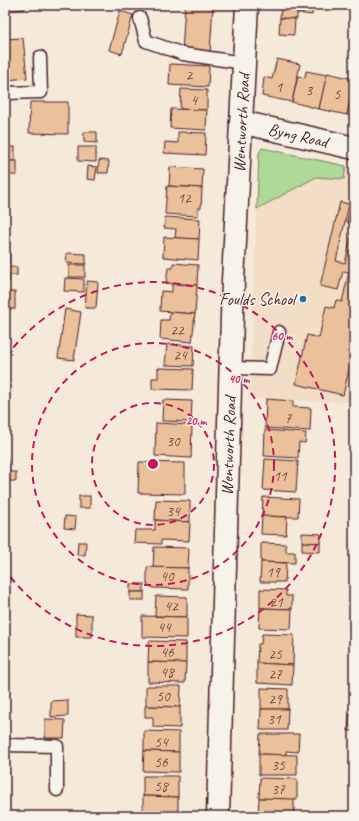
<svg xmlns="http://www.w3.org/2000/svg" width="359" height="821" font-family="Caveat,sans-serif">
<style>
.built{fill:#f2ddc6}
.green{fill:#aed997;stroke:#7c7c61}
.building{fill:#ebc19b;stroke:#4a1f2b}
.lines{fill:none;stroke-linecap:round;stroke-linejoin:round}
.lane-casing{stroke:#4a1f2b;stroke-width:15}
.street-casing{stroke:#4a1f2b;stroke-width:25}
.lane{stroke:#f7f3e8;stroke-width:12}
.street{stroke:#f7f3e8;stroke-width:22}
.ring{fill:none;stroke:#c2185b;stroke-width:2;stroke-dasharray:7 5}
.poi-dot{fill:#1f6fb2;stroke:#f7f3e8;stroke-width:1.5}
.labels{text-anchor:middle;stroke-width:3;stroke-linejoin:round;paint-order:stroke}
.number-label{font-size:15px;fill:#724847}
.street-label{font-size:17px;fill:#4a1f2b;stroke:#f7f3e8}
.poi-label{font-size:17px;fill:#4a1f2b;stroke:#f7f3e8;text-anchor:end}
.centre{fill:#c2185b;stroke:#f7f3e8;stroke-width:2}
.ring-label{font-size:12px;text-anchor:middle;font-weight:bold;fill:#c2185b;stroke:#f7f3e8;stroke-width:3;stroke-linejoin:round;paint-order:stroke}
</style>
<rect width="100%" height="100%" fill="#f5e9d9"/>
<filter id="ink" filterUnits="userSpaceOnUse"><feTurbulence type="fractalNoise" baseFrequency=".025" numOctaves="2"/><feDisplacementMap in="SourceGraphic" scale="8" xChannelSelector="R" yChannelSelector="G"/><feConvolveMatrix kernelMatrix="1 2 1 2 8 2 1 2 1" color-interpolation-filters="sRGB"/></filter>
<g filter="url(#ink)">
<polygon class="built" points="262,148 354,168 354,403 249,398 259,153"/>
<polygon class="green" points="262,148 346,166 344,179 316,177 257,209 259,153"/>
<g class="building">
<polygon points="5,5 24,5 25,9 5,11"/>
<polygon points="185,5 213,5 210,53 182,51"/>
<polygon points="281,5 297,5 297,19 280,18"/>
<polygon points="299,5 313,5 312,15 297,13"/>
<polygon points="120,11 133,15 122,54 109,50"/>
<polygon points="280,18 295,19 294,35 279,34"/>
<polygon points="23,38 27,78 7,80 5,39"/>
<polygon points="277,59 300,64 292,102 262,96 264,77 272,79"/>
<polygon points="170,64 209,66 208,87 169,85"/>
<polygon points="306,71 327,75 319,109 292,102 298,76 305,78"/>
<polygon points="327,73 354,79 347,115 319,109"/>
<polygon points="181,89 207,90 207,110 180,109"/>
<rect x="5" y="99" width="3" height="9"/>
<polygon points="30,102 68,102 68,134 29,133"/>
<polygon points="349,105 354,107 354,116 347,115"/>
<polygon points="171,109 207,110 206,130 170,128"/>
<polygon points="84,132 97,132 97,143 84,142"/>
<polygon points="178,132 206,133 205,155 164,153 165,142 178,143"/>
<rect x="5" y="147" width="10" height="14"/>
<polygon points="78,147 96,147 96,162 78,161"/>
<polygon points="99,160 109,161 108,173 98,173"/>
<rect x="5" y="161" width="12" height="14"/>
<polygon points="88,166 97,167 95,180 87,179"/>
<polygon points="170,167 203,169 202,188 169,186"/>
<polygon points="167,186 202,188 201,208 198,208 198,216 165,214"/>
<rect x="5" y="187" width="1" height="20"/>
<polygon points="340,202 349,204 336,261 345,263 354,225 354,335 351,345 354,345 354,349 343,395 296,384 307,335 319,338 326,306 334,308 336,300 342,302 349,272 343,271 338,290 320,286"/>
<polygon points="351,204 354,205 354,223 347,222"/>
<polygon points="165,217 200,219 199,239 175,238 176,229 164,228"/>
<polygon points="164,237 199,239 198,260 163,257"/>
<rect x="5" y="244" width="4" height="7"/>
<rect x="5" y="251" width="4" height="12"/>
<polygon points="67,253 86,254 86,264 66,263"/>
<polygon points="173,263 198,265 197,285 166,283 168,268 173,268"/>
<rect x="69" y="265" width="16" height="12"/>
<rect x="5" y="267" width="12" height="8"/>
<rect x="5" y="275" width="4" height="7"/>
<polygon points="65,278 84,279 84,292 64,291"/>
<polygon points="87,281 98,282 96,308 85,308"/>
<polygon points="172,284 197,285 195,314 160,311 161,291 172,292"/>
<rect x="5" y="292" width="10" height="17"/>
<polygon points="65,309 81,312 74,360 58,358"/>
<polygon points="170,312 195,314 192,342 160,339 161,320 169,320"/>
<polygon points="167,344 194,346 193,366 165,365"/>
<polygon points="158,368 193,369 192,390 152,389 152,378 158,378"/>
<polygon points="266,399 293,401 293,407 311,408 310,431 265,428"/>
<polygon points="163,400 192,401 191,422 162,421"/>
<polygon points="5,408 7,408 6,420 5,420"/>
<polygon points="156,423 192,425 191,458 155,456"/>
<polygon points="265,430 306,433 305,443 299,442 298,458 264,456"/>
<polygon points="265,459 298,461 296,492 263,490"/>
<rect x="5" y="460" width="3" height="12"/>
<polygon points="139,462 185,463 185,494 138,493"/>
<rect x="5" y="472" width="11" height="9"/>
<rect x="79" y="496" width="11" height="12"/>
<polygon points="263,497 299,499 298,517 262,516"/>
<polygon points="156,500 190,501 190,522 155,520"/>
<polygon points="65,516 76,517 75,529 64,528"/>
<polygon points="262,516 287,517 286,535 261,534"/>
<polygon points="155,520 190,522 189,541 161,540 161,544 134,543 135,530 155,530"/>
<polygon points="302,533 321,534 320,543 302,542"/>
<polygon points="78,542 86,542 85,555 77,555"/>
<polygon points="302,542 320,543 320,552 302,551"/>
<polygon points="261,543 286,544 286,552 295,552 295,563 261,562"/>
<polygon points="154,547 189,548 188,568 153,568"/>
<polygon points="261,562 286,563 285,582 260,582"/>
<polygon points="147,567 188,568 188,589 153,588 147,584"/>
<rect x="130" y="584" width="14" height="8"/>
<polygon points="260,589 286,590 286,596 292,596 292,609 260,608"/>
<rect x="130" y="592" width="14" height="8"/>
<polygon points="156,596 187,597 187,617 155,616"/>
<polygon points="260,608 292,609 291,629 259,628"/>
<polygon points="76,614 92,615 92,637 76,637"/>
<polygon points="142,616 187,617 187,638 142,637"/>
<polygon points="262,634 294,635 293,665 257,663 258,644 261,644"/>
<polygon points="149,641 186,642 186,663 148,662"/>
<polygon points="148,662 186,663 185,683 148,682"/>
<polygon points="257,663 293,665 292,685 257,683"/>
<polygon points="146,686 181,686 180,707 146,706"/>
<polygon points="261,688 288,689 288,709 261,709"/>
<polygon points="68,700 68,716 51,717 51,701"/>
<polygon points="145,706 180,707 180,728 153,727 153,717 145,717"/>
<polygon points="261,709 288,709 287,730 260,730"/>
<polygon points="349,714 354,714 354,731 348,731"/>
<polygon points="45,719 65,720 64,738 45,738"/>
<polygon points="144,731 179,732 179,752 144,751"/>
<polygon points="260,734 299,734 298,752 286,751 286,755 259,754"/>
<polygon points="144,751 179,752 179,772 143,771"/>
<polygon points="259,754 297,755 297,775 259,775"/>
<polygon points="143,776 178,776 178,797 143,796"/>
<polygon points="260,778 297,779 297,800 259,798"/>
<polygon points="143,796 178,797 178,816 143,816"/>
<polygon points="259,798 294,799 294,816 258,816"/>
</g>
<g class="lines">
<defs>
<g id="lane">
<polyline points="140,18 146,41 183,54 244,63"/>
<polyline points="5,93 41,92 40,57"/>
<polyline points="231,368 270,369 279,332"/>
<polyline points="5,745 57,746 57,790"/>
</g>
<g id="street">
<polyline points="241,122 354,148"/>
<polyline points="218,816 233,281 247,5"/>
</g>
</defs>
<use href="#lane" class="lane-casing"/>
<use href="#street" class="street-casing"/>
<use href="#lane" class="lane"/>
<use href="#street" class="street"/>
</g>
</g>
<g class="ring">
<circle cx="153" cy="464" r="61"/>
<circle cx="153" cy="464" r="121"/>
<path d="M6 357A182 182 0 1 1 6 571"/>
</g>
<circle class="poi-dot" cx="303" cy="299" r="4"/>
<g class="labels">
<g class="number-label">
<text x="189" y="80">2</text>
<text x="279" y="92">1</text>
<text x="309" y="95">3</text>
<text x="337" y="99">5</text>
<text x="194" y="105">4</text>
<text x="184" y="203">12</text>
<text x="177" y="335">22</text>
<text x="180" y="360">24</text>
<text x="288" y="423">7</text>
<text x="173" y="446">30</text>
<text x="280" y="481">11</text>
<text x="173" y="516">34</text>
<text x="273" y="577">19</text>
<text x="167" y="581">40</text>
<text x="276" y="607">21</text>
<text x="171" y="611">42</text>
<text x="164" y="632">44</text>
<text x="167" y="657">46</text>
<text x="275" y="659">25</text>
<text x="167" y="677">48</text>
<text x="275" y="679">27</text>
<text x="163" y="701">50</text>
<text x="275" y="704">29</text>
<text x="274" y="724">31</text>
<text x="161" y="747">54</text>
<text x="161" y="767">56</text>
<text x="278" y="770">35</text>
<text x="161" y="791">58</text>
<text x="278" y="794">37</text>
</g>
<g class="street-label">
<text transform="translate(241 123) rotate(-87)" y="6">Wentworth Road</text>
<text transform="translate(298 135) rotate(13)" y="6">Byng Road</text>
<text transform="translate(228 446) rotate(-88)" y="6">Wentworth Road</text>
</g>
<g class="poi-label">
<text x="295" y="305">Foulds School</text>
</g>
</g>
<circle cx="153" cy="464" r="6" class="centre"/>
<g class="ring-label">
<text x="282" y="340">60 m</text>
<text x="239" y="383">40 m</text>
<text x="196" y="425">20 m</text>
</g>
<rect width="359" height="821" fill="none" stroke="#f7f3e8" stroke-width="20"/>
<rect x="10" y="10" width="339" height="801" fill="none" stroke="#4a1f2b" stroke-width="1.5" filter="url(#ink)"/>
</svg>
